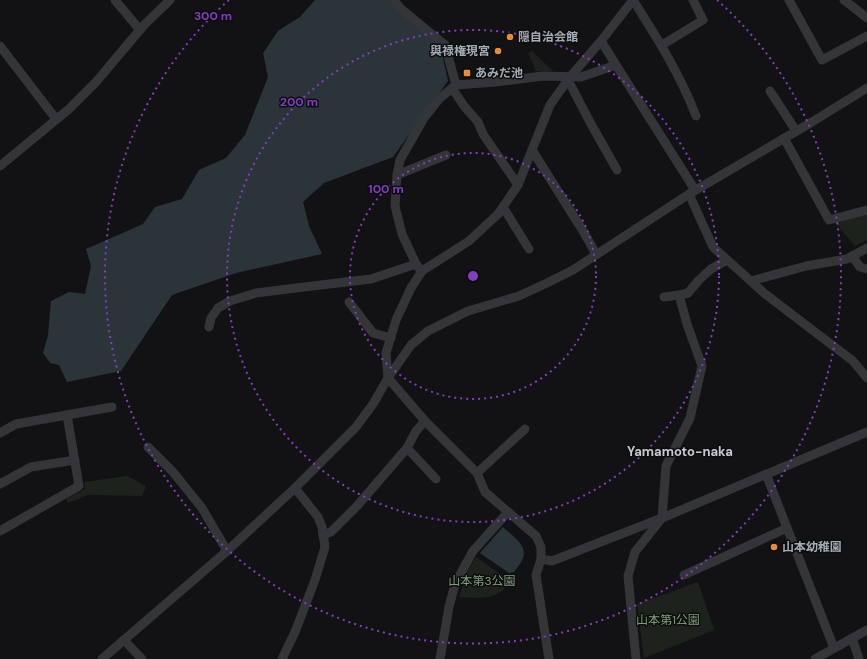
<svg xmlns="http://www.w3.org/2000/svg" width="867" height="659" font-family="'DM Sans','Noto Sans JP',sans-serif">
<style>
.green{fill:#1d231c}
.water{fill:#2b3539}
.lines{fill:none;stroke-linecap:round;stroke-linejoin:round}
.minor{stroke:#333538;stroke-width:9}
.ring{fill:none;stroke:#813fbd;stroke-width:2;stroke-dasharray:2 4}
.poi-dot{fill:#eb8b32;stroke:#0d0d0e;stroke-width:1.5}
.labels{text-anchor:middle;stroke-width:3;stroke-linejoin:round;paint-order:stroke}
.poi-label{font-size:12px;font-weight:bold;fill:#a4acb4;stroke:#0d0d0e;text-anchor:start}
.park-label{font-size:12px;fill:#809e7b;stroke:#0d0d0e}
.neighbourhood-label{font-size:13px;font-weight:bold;fill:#c5cad0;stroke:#0d0d0e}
.centre{fill:#813fbd;stroke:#0d0d0e;stroke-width:2}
.ring-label{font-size:12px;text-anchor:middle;font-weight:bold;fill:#813fbd;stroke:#0d0d0e;stroke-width:3;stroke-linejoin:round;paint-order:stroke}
</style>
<rect width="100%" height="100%" fill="#121214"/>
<g class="green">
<polygon points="532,51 553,71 536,71 528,53"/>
<polygon points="867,213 867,240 855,246 835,222"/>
<polygon points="127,476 146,486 142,496 88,495 68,503 66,499 85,489 84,482"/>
<path d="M476,557L506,578L507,583C506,585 505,587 504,589C494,600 472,598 459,597L468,571Z"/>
<polygon points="698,582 714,630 644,658 637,604"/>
</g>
<g class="water">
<polygon points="315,0 389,0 396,10 440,45 448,81 393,157 324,183 303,202 309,226 322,254 236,273 172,295 121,371 67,382 59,365 50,363 43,353 48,335 51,301 69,292 85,294 91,266 86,249 143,224 155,207 182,199 199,170 226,158 245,135 268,77 263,53 278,31 300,17"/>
<path d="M503,527C511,535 528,545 523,558C521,563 517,568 514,572L509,573L480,553Z"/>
</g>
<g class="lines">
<g class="minor">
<polyline points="115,0 140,30"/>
<polyline points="394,0 400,8 445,45 456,85 495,82 543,76 581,77 616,65 695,190"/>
<path d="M633,0C657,38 680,74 696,116"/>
<polyline points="789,0 822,60 867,36"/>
<polyline points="844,0 867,18"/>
<polyline points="601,41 616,65"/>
<polyline points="662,45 703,20 693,0"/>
<polyline points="0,46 56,119"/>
<polyline points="568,80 591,124 617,170"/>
<polyline points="452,88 464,106 478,122 483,134 518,185"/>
<polyline points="770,91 796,131"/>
<polyline points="784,138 829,220 867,210"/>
<polyline points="532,150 583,231 596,254"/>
<polyline points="0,166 69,109 96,82 144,25 170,0"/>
<polyline points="397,175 446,155"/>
<polyline points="689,194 713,247 764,293 853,361 867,378"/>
<polyline points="503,207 529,249"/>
<polyline points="852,256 860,267 867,269"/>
<polyline points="419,268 416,264 402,234 395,206 397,175 400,160 424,118 440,98 456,85"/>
<polyline points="751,281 806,266 847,259 867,248"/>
<polyline points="664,297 679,295 688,293 699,280 711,269 727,260"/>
<polyline points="349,302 373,333 391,338"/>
<polyline points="209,327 211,318 218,308 230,301 256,293 296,288 371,279 416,264"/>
<polyline points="0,433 16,424 112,407"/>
<polyline points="148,447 173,472 202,508 227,551"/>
<polyline points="407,448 436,479"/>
<polyline points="477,473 525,429"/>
<polyline points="766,474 834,648"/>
<polyline points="0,484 31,467 75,460"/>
<polyline points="0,531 79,486 67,415"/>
<polyline points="323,535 331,532 357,506 407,448 416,431 425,421"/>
<polyline points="541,559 552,561 662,518 867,432"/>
<polyline points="684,575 787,528"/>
<polyline points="852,638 859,659"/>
<polyline points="124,640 142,659"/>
<polyline points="102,659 227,551 295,488 356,427 373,404 388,378 411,345 428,331 468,311 519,296 547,283 573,270 689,194 812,122 867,88"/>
<polyline points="282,659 295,632 315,580 325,547 322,527 318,517 295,488"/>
<polyline points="440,659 449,607 455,584 473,551 508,512"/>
<polyline points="549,659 536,575 541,559 541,547 536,536 485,492 477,473 425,421 388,378 386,353 396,320 411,288 422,271 469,241 498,214 518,185 550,105 570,77 601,41 633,0"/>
<polyline points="636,659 628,576 635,552 662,518 666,466 690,418 702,366 687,324 679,295"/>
<polyline points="815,659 867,630"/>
</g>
</g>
<g class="ring">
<circle cx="473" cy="276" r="123"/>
<circle cx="473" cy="276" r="246"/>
<path d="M717 0A368 368 0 1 1 229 0"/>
</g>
<g class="poi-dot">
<circle cx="510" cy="37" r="4"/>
<circle cx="498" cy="51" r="4"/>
<rect x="463" y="69" width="8" height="8" rx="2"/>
<circle cx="774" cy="547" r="4"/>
</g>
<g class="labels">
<g class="poi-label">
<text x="518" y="41">隠自治会館</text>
<text x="490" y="55" text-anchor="end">與禄権現宮</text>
<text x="475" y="77">あみだ池</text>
<text x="782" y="551">山本幼稚園</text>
</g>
<g class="park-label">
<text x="482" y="585">山本第3公園</text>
<text x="668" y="624">山本第1公園</text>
</g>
<g class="neighbourhood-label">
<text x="680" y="456">Yamamoto-naka</text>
</g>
</g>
<circle cx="473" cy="276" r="6" class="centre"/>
<g class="ring-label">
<text x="213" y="20">300 m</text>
<text x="299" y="106">200 m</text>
<text x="386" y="193">100 m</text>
</g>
</svg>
